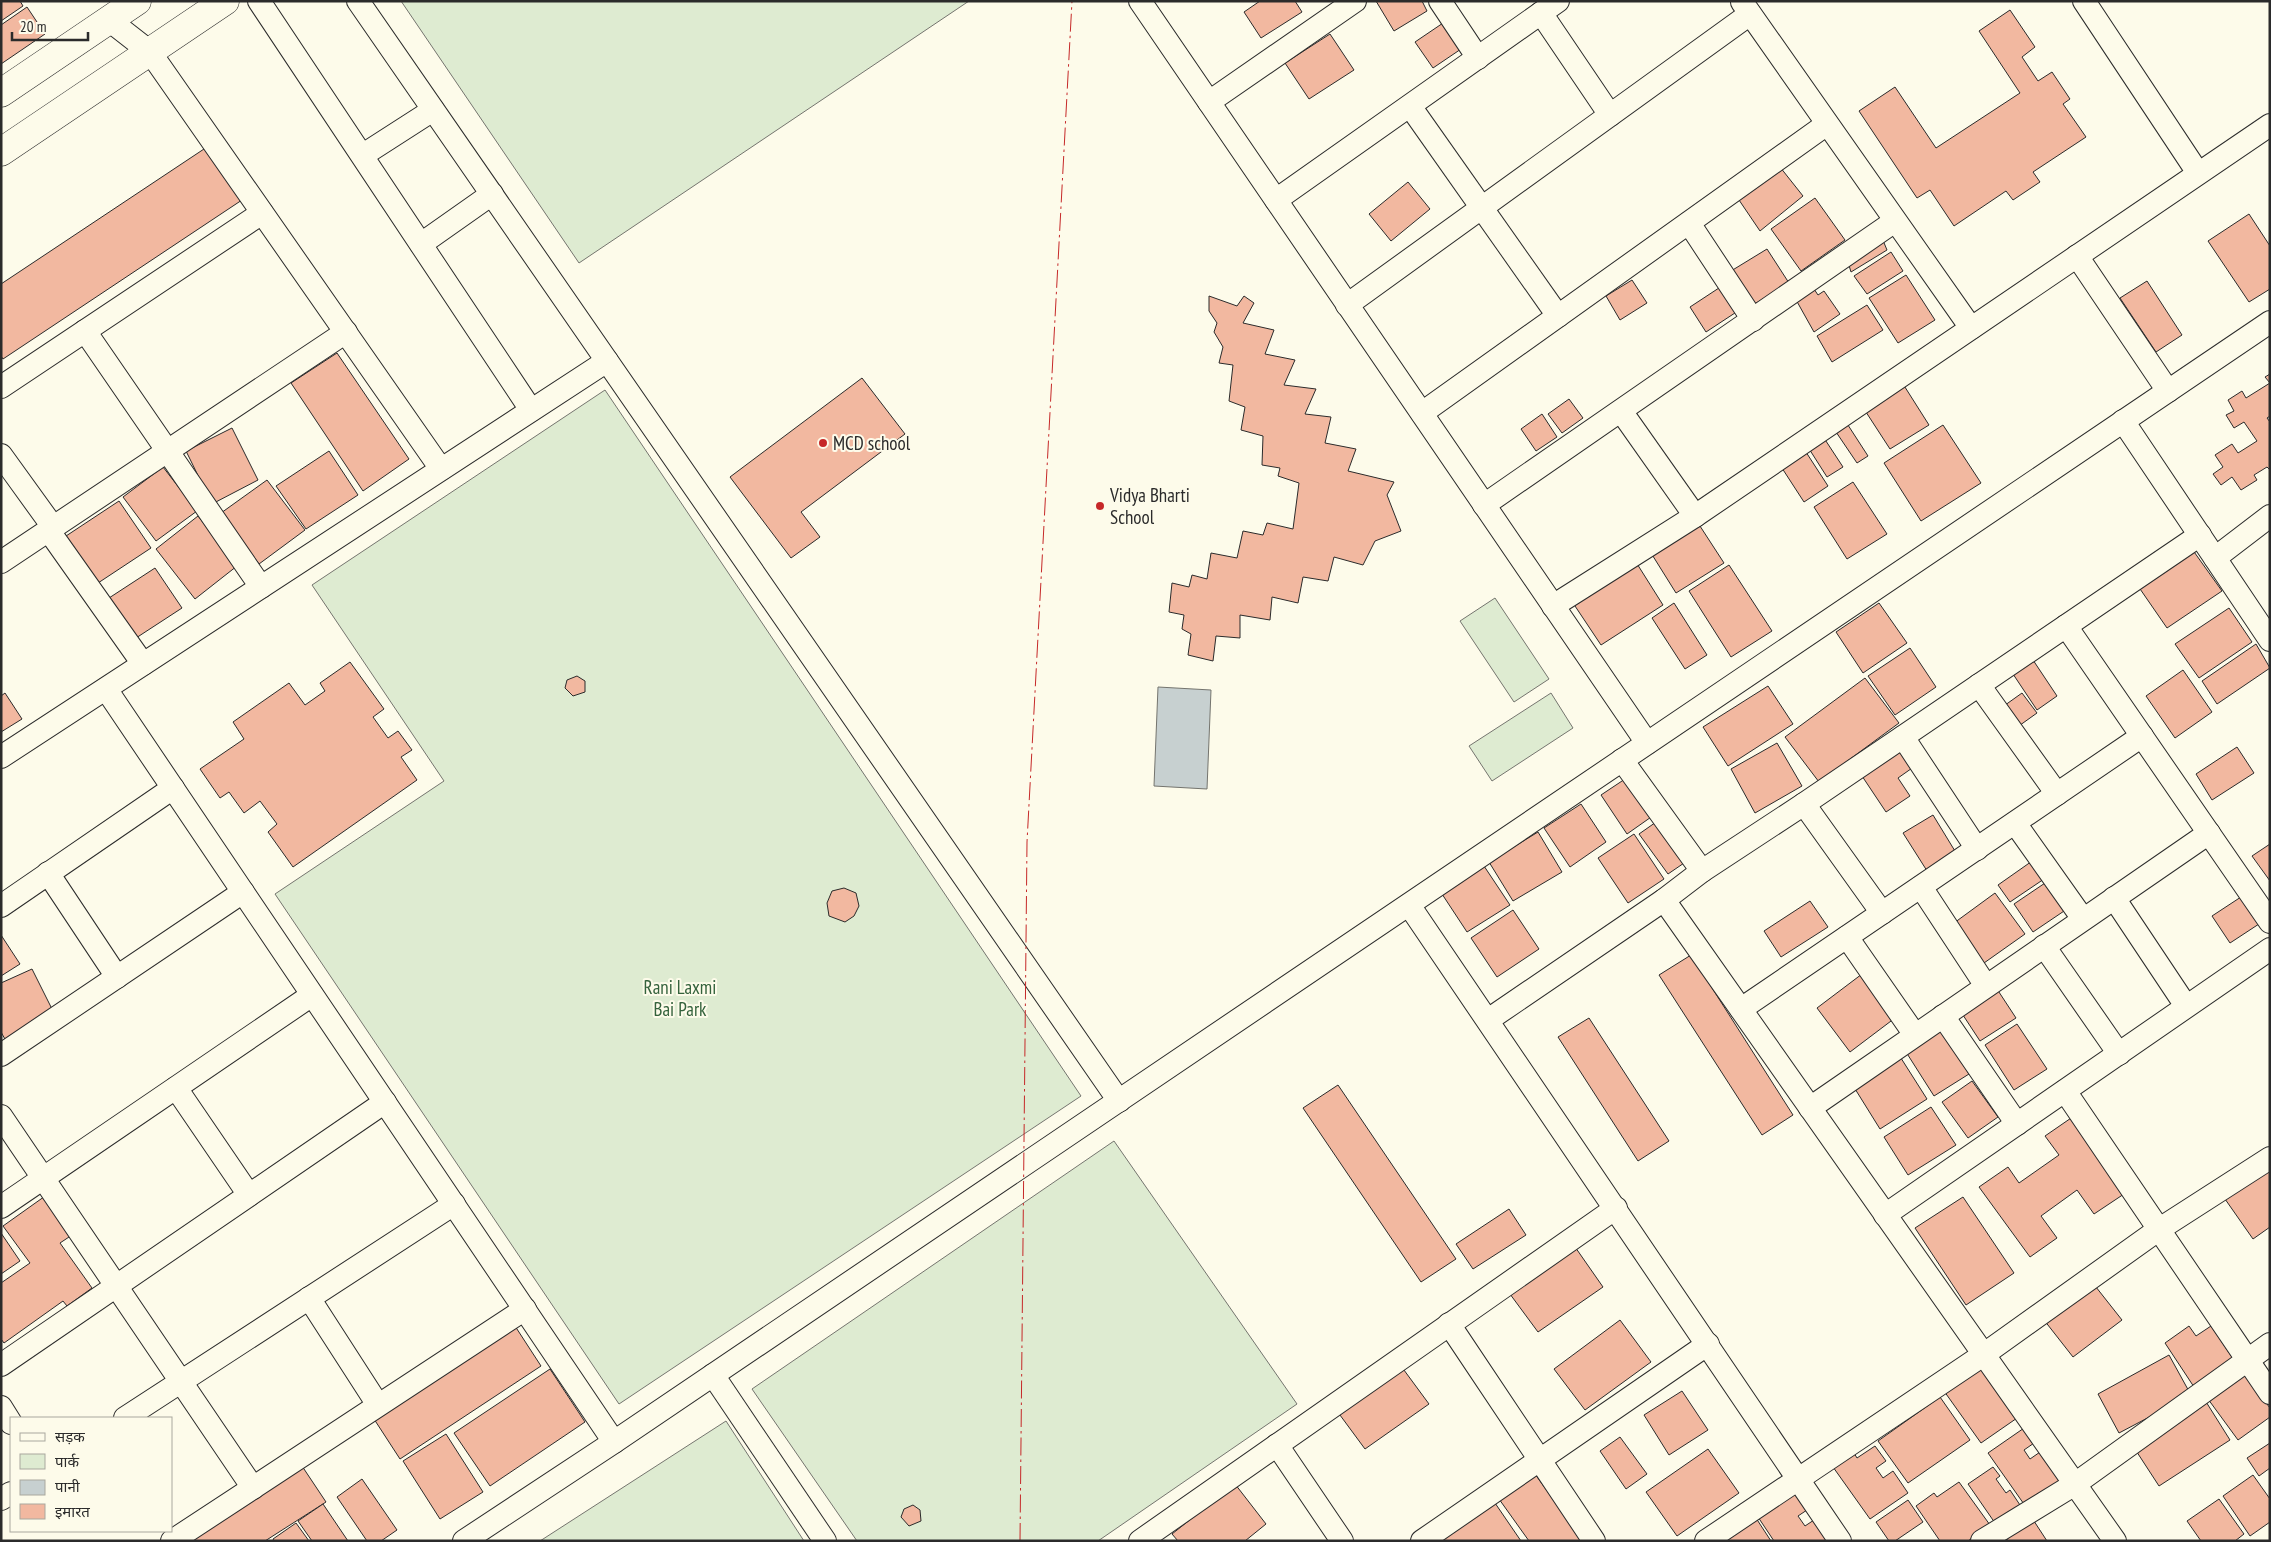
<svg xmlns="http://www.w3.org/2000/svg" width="2271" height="1542" font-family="'PT Sans Narrow','Noto Sans Devanagari',sans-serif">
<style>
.green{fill:#deebd1;stroke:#74746e}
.water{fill:#c7d0d0;stroke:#74746e}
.building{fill:#f2b8a0;stroke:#2b2b2b}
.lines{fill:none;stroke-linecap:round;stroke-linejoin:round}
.street-casing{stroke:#2b2b2b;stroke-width:24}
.secondary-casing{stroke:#2b2b2b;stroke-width:29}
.street{stroke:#fdfbea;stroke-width:22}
.secondary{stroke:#fdfbea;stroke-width:28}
.power{stroke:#c62828;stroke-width:1;stroke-dasharray:18 4 2.5 4;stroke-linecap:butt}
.poi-dot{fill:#c62828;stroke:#fdfbea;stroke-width:2}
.labels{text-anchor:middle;stroke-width:4;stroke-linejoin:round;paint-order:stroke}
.poi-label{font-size:19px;fill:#2b2b2b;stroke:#fdfbea;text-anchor:start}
.park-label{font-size:19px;fill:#34623c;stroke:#fdfbea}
</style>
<rect width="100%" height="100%" fill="#fdfbea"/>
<g class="green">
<polygon points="401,1 969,1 579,263"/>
<polygon points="605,390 1081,1096 619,1404 275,894 444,781 312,585"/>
<polygon points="1495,598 1549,679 1514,702 1460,621"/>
<polygon points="1551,693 1573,728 1492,781 1469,746"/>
<polygon points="1114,1141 1297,1404 1098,1541 857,1541 752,1389"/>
<polygon points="726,1421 804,1541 540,1541"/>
</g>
<polygon class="water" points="1158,687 1211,690 1207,789 1154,786"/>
<g class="building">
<polygon points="1,1 20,1 23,6 1,21"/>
<polygon points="1260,1 1295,1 1302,12 1261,38 1244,12"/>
<polygon points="1376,1 1422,1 1427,11 1394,31"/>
<polygon points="27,7 45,34 1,64 1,25"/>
<polygon points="2010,10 2035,47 2022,57 2038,81 2052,72 2070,99 2063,104 2086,137 2033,172 2040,182 2013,200 2006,191 1954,226 1930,190 1917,198 1859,111 1895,87 1936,148 2020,93 1979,31"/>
<polygon points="1446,21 1464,47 1433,68 1415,42"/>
<polygon points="1330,34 1354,70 1309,99 1285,63"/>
<polygon points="210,145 245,198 3,359 1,356 1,284"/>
<polygon points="1780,167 1803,196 1760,231 1739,200"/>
<polygon points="1408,182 1430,209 1391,241 1369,214"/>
<polygon points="1815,198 1845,240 1801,271 1771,229"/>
<polygon points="2249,214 2270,246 2270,289 2249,302 2208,241"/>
<polygon points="1882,238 1887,250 1851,272 1848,262"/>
<polygon points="1767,249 1789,283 1753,305 1731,271"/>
<polygon points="1891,252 1903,271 1867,294 1854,276"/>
<polygon points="1906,275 1935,320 1898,343 1869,298"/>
<polygon points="1632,280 1647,303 1620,320 1606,296"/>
<polygon points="2147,281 2182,335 2156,352 2120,298"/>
<polygon points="1725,284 1741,309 1706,332 1690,307"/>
<polygon points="1812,286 1818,295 1824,291 1840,314 1814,332 1795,298"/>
<polygon points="1209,296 1237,306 1244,296 1254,303 1243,323 1274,330 1265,354 1295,360 1284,385 1316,389 1305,414 1331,417 1325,443 1356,449 1348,471 1394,482 1387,495 1401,531 1375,541 1363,565 1334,557 1328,581 1303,577 1298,603 1272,597 1270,620 1240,615 1240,638 1216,636 1213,661 1188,655 1191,634 1182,629 1184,615 1169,612 1172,583 1189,587 1192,575 1207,579 1211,553 1237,558 1243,531 1263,535 1267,523 1293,529 1299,483 1278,476 1280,468 1262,465 1263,436 1241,430 1245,407 1229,401 1233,365 1219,363 1223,347 1214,332 1217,323 1209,311"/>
<polygon points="1867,305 1883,330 1832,362 1817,336"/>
<polygon points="337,353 409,459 363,491 291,383"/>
<polygon points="2270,374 2270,416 2267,418 2270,422 2270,470 2267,467 2254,475 2257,480 2241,490 2232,477 2221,485 2213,474 2223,467 2215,455 2232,444 2238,453 2257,441 2244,422 2234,428 2226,415 2234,411 2228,400 2242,391 2246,398 2270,383 2265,377"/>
<polygon points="862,378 905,434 801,512 820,537 791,558 730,477"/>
<polygon points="1903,384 1929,425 1890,449 1864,409"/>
<polygon points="1569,399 1583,418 1562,433 1548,414"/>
<polygon points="1542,414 1557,437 1536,451 1521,429"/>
<polygon points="1846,422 1868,456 1857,463 1834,429"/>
<polygon points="1943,425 1981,483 1921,521 1884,463"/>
<polygon points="232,428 258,480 212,504 186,451"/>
<polygon points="1822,435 1843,467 1827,477 1806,444"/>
<polygon points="1804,449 1828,486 1804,502 1780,465"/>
<polygon points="329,451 358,495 306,529 276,486"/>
<polygon points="163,467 197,511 156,541 123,497"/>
<polygon points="267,480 305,530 259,564 221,513"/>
<polygon points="1853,482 1887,534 1847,559 1814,507"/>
<polygon points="119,501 151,548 95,585 63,538"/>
<polygon points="198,516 237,566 195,599 156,549"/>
<polygon points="1698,523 1724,563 1676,593 1651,553"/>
<polygon points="2192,549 2222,591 2167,628 2138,586"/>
<polygon points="1634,559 1663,605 1601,645 1571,600"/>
<polygon points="1729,565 1772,631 1731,657 1689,591"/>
<polygon points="155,568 182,608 136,638 109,598"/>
<polygon points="1674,603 1707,655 1685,669 1652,618"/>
<polygon points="1879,603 1907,643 1863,673 1836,632"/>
<polygon points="2229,608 2252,642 2199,678 2175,644"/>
<polygon points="2256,644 2270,668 2217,704 2202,681"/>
<polygon points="1910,648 1936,687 1895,715 1868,676"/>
<polygon points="2029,654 2057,696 2037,710 2009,668"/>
<polygon points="350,662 384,709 373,717 388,738 398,731 412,750 401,757 417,780 293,867 268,832 277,824 260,801 244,813 229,792 220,798 200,769 244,739 233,722 289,683 305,705 325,691 320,683"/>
<polygon points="2183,670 2212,712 2175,738 2146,696"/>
<polygon points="577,676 585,681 585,692 573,696 565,688 567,680"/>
<polygon points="1865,678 1899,723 1819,782 1785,737"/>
<polygon points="1768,686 1793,724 1728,766 1703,727"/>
<polygon points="5,693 22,719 1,732 1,696"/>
<polygon points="2022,693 2037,713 2016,728 2001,708"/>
<polygon points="1777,743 1802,786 1755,813 1731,769"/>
<polygon points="1902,746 1915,766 1898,778 1910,796 1886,812 1860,773"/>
<polygon points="2237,747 2254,773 2212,800 2196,774"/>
<polygon points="1628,777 1654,815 1627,834 1601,795"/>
<polygon points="1581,804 1606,842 1570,867 1544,828"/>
<polygon points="1933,815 1958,856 1929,874 1903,833"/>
<polygon points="1659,820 1687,861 1668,874 1639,834"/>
<polygon points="1538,832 1562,872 1513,901 1489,862"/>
<polygon points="1634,834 1664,879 1628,903 1598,858"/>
<polygon points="2270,844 2270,881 2252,856"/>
<polygon points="2035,859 2047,877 2010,902 1998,885"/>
<polygon points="1484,866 1510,905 1467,932 1442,894"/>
<polygon points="2051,879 2070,907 2033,932 2014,904"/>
<polygon points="844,888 856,893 859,906 854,916 845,922 829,916 827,903 832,891"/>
<polygon points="1995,893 2025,934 1984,963 1954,923"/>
<polygon points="2244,895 2262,922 2230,943 2212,916"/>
<polygon points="1810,901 1828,927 1781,957 1764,931"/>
<polygon points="1513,910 1539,949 1497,977 1471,938"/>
<polygon points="1,935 20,964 1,976"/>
<polygon points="1691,955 1793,1115 1762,1135 1659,975"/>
<polygon points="32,969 56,1017 6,1041 1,1032 1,983"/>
<polygon points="1862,974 1895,1018 1850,1052 1817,1008"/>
<polygon points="1995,986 2016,1018 1980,1041 1959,1009"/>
<polygon points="1589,1018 1669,1141 1638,1161 1558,1037"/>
<polygon points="2017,1024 2047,1069 2014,1090 1985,1045"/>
<polygon points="1941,1030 1969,1074 1934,1096 1906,1052"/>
<polygon points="1899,1055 1927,1099 1880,1129 1852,1084"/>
<polygon points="1972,1081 1998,1117 1968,1138 1942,1102"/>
<polygon points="1338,1085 1456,1259 1421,1282 1303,1108"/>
<polygon points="1931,1107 1956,1145 1908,1175 1884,1137"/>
<polygon points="2074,1116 2127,1192 2094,1214 2077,1190 2041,1216 2057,1238 2030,1257 1979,1187 2008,1167 2019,1183 2059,1155 2045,1136"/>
<polygon points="2270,1167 2270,1227 2253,1239 2225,1199"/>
<polygon points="48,1194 75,1233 60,1243 92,1288 67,1306 63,1301 4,1343 1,1339 1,1283 30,1263 3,1226"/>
<polygon points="1963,1197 2014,1273 1966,1305 1915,1228"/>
<polygon points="1509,1209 1526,1235 1473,1269 1456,1244"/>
<polygon points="1,1233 20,1261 1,1274"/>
<polygon points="1573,1244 1603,1287 1538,1332 1507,1290"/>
<polygon points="2092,1282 2122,1320 2073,1357 2044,1320"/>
<polygon points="1620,1320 1651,1362 1585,1410 1554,1369"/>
<polygon points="515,1326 541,1366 400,1459 374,1419"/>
<polygon points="2189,1326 2196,1336 2211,1326 2236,1363 2196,1390 2165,1343"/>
<polygon points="2169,1355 2191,1395 2119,1433 2098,1394"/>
<polygon points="1983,1363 2020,1416 1981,1443 1944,1391"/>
<polygon points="1401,1366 1429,1404 1365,1449 1337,1411"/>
<polygon points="550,1369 585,1422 490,1486 454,1433"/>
<polygon points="2243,1372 2270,1408 2270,1417 2238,1440 2208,1399"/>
<polygon points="1682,1391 1708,1430 1669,1455 1644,1415"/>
<polygon points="1940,1397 1970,1440 1908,1483 1878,1441"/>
<polygon points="2203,1397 2230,1440 2159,1486 2131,1443"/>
<polygon points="2027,1426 2037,1441 2024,1450 2030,1459 2043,1450 2065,1481 2026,1507 1988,1453"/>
<polygon points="446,1434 483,1492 440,1519 403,1461"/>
<polygon points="1620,1437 1647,1474 1626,1489 1600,1451"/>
<polygon points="2270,1443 2270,1468 2259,1476 2247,1458"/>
<polygon points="1875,1446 1886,1461 1876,1468 1883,1478 1893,1471 1908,1493 1870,1519 1833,1467 1854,1453 1857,1458"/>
<polygon points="1708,1449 1739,1493 1677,1536 1646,1492"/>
<polygon points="300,1463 326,1502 265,1541 180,1541"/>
<polygon points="1993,1467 2000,1476 1996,1479 2006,1493 2010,1490 2020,1505 1995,1523 1968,1484"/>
<polygon points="1535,1474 1583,1541 1529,1541 1499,1499"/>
<polygon points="2253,1475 2270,1499 2270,1522 2250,1536 2223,1496"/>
<polygon points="362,1479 397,1530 381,1541 367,1541 337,1497"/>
<polygon points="1959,1482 1990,1525 1968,1541 1940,1541 1916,1506 1934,1493 1937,1497"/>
<polygon points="1235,1484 1266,1524 1245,1541 1178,1541 1172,1534"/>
<polygon points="1795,1486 1810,1508 1798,1516 1805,1526 1817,1518 1833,1541 1774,1541 1756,1514"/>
<polygon points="2219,1499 2244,1534 2235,1541 2201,1541 2187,1521"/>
<polygon points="1908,1500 1923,1522 1895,1541 1889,1541 1876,1522"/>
<polygon points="1495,1503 1521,1541 1441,1541"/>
<polygon points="323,1504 348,1541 312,1541 298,1521"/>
<polygon points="913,1505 920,1510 921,1521 909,1526 901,1517 904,1509"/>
<polygon points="1754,1515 1771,1541 1717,1541"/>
<polygon points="2032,1518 2047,1541 2008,1541 2005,1536"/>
<polygon points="296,1523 309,1541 274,1541 273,1539"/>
</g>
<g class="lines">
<defs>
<g id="street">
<polyline points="259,1 531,410"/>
<polyline points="358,1 1119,1101"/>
<polyline points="1140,1 1647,743"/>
<polyline points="1440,1 1478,58"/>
<polyline points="2084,1 2198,173"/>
<polyline points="1742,2 1971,328"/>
<polyline points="1541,13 1610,115"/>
<polyline points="109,20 150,52 441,469"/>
<polyline points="1209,102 1355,1"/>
<polyline points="1410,106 1558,316"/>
<polyline points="363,155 433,110"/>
<polyline points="1276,200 1558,1"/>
<polyline points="1689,223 1753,320"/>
<polyline points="421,244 492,194"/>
<polyline points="2077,256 2168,391"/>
<polyline points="1347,305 1750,14"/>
<polyline points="85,331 261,587"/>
<polyline points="1,387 262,213"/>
<polyline points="1621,411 1695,516"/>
<polyline points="1422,413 1827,124"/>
<polyline points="2123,421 2270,640"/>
<polyline points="1,455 53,527"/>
<polyline points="1484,505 1895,221"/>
<polyline points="49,531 143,664"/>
<polyline points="2215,558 2270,516"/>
<polyline points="1,562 346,332"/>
<polyline points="1553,606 1695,516 2270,125"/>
<polyline points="2066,626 2270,922"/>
<polyline points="1979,685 2057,794"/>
<polyline points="106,689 614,1442"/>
<polyline points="1903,737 1977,849"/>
<polyline points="1,757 607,361"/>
<polyline points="1622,760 1702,871"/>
<polyline points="1804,804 1882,913"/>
<polyline points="2015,823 2083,919"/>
<polyline points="48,873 117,977"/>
<polyline points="1921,887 1986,986"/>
<polyline points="2114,898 2186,1006"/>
<polyline points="1664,900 2115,1541"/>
<polyline points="1409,905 1840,1541"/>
<polyline points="1,906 173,788"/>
<polyline points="1847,937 1915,1035"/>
<polyline points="2044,946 2119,1054"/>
<polyline points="1741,1009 2142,736"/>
<polyline points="1943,1016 2017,1124"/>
<polyline points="1488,1020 1664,900 1702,871 1804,804 2200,535"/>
<polyline points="1,1055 243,892"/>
<polyline points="176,1088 249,1195"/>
<polyline points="2065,1091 2270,1393"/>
<polyline points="1810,1108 2209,833"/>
<polyline points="1,1116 253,1488"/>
<polyline points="1,1207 312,995"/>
<polyline points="1885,1215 2270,949"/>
<polyline points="309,1298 378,1405"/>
<polyline points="1449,1324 1594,1541"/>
<polyline points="1,1365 385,1102"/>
<polyline points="713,1375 825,1541"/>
<polyline points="1,1407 11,1423"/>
<polyline points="125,1418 454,1204"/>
<polyline points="1277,1445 1342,1541"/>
<polyline points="1,1499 11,1493"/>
<polyline points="172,1541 525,1309"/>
<polyline points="464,1541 614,1442 2270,322"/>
<polyline points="1140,1541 1616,1208"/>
<polyline points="1422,1541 1708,1344"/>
<polyline points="1706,1541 1983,1355 2158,1230 2270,1158"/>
<polyline points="1982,1541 2075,1484 2270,1344"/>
</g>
<g id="secondary">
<polyline points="1,93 137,1"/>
<polyline points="1,152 225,1"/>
</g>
</defs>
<use href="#street" class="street-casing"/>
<use href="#secondary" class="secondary-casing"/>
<use href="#street" class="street"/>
<use href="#secondary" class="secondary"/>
<polyline class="power" points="1020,1541 1027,842 1072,1"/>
</g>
<g class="poi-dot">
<circle cx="823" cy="443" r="5"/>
<circle cx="1100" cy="506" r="5"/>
</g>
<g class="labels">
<g class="poi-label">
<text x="833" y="450">MCD school</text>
<text x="1110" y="502">Vidya Bharti<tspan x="1110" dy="22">School</tspan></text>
</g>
<g class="park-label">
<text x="680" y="994">Rani Laxmi<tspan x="680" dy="22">Bai Park</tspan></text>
</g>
</g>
<rect width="2271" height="1542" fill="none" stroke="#2b2b2b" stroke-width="5"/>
<rect x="10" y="1417" width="162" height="115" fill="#fdfbea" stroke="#a9a89e"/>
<rect x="20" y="1433" width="25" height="8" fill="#fdfbea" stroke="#a9a89e"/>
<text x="55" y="1442" font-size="15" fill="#2b2b2b">सड़क</text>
<rect x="20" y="1454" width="25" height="15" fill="#deebd1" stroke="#a9a89e"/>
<text x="55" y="1467" font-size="15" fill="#2b2b2b">पार्क</text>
<rect x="20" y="1480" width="25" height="15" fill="#c7d0d0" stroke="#a9a89e"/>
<text x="55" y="1492" font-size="15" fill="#2b2b2b">पानी</text>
<rect x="20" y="1504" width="25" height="15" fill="#f2b8a0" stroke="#a9a89e"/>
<text x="55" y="1517" font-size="15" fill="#2b2b2b">इमारत</text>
<path d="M12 32v8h76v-8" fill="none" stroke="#2b2b2b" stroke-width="2.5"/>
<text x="20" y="32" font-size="15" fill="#2b2b2b" stroke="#fdfbea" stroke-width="4" paint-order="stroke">20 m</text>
</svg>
